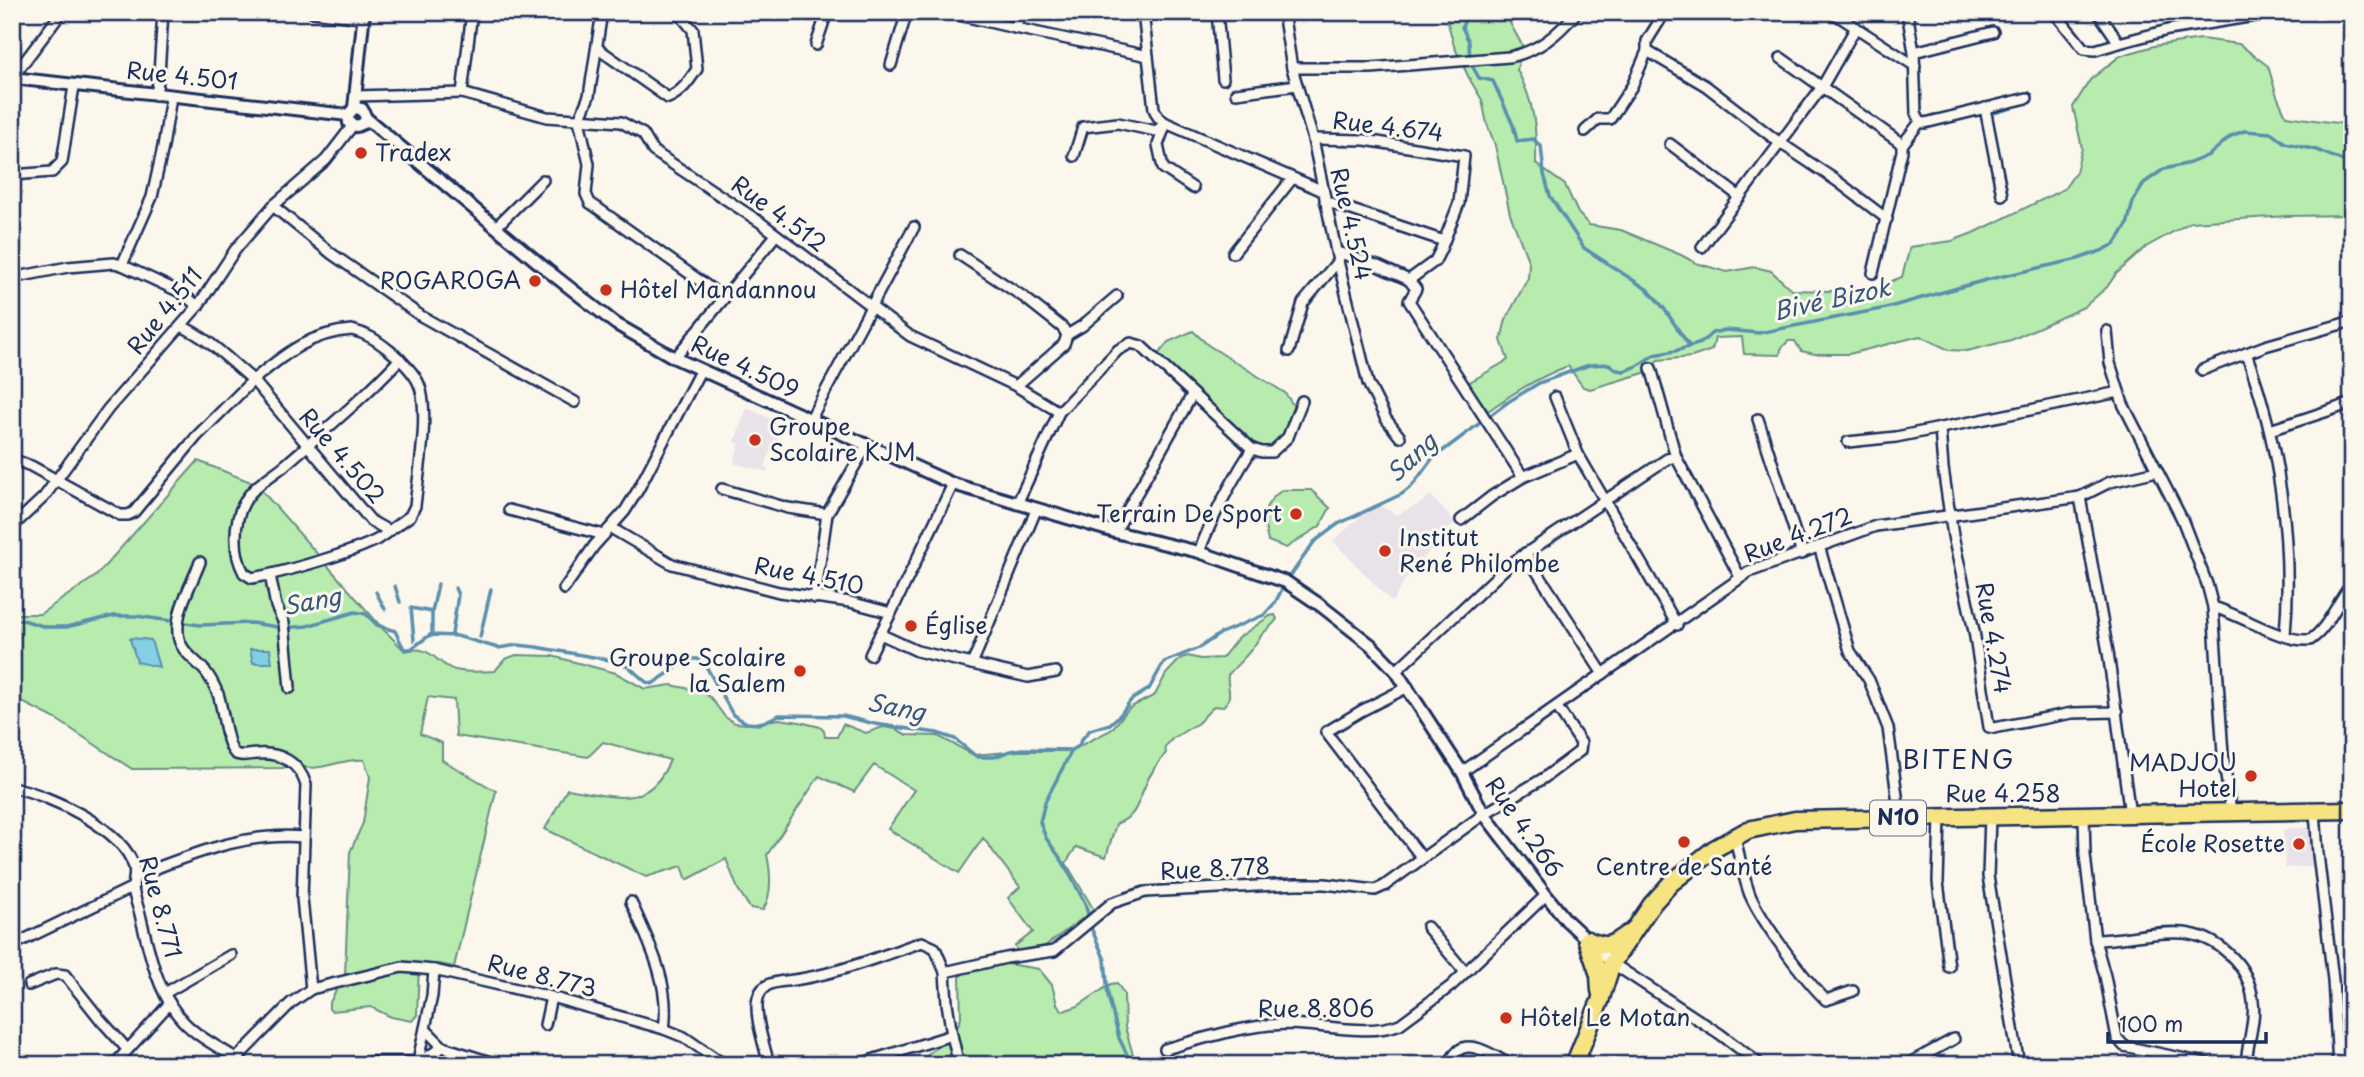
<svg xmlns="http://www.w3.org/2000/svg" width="2364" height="1077" font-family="'Playpen Sans',sans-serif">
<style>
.built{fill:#e9e2e9}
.green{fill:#b7ecae;stroke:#698e86;stroke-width:2}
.water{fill:#84cfe4;stroke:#5a8fae;stroke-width:2}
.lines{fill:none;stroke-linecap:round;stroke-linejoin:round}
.stream{stroke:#5a8fae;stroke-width:3.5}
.minor-casing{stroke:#1b2f5e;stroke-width:14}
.tertiary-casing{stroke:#1b2f5e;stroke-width:16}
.trunk-casing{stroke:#1b2f5e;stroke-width:21}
.minor{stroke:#fbf7ec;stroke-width:9}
.tertiary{stroke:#fbf7ec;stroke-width:10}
.trunk{stroke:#f6e381;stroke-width:16}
.poi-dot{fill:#c8321e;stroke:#fbf7ec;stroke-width:2.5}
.labels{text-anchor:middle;stroke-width:6;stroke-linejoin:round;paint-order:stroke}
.shield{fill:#fbf7ec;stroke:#5e6b89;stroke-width:2}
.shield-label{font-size:21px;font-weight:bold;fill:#1b2f5e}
.street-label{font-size:23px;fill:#1b2f5e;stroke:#fbf7ec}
.poi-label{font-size:23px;fill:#1b2f5e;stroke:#fbf7ec;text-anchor:start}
.water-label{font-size:24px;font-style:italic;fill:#355780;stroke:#fbf7ec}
.quarter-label{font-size:26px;letter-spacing:2px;fill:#1b2f5e;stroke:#fbf7ec}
</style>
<rect width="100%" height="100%" fill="#fbf7ec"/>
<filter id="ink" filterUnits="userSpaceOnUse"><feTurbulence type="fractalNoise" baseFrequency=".0143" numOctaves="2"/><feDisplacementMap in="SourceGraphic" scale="14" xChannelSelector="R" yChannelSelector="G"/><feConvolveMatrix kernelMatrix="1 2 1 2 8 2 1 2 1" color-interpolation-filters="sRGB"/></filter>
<g filter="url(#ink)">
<g class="built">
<polygon points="747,408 783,424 768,457 765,467 768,468 767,472 734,463 739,444 735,441"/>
<polygon points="1430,495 1455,522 1407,577 1392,602 1333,541 1376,503 1396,515 1421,503"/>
<polygon points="2311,827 2316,866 2285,868 2283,829"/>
</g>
<g class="green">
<path d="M1445,12H1504L1522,45L1517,70C1534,101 1537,129 1536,164L1565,185L1578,213L1589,225L1621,230L1681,255L1696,263L1727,272L1755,267L1771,271L1792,290L1864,292L1902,277L1910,247L1952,241L1978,231L2064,189L2076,172L2082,148L2073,107L2090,80L2120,56L2154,46L2201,39L2239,44L2268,66L2277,96L2286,116L2352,125V215L2288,216L2191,222L2146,247L2116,274L2107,287L2084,307L2011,340L1967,351L1949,350L1920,336L1849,354H1815L1801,351L1795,341H1788L1781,349L1780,355L1744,354L1742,337L1715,338L1712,350L1692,357L1658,360L1644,373L1590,389L1583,387L1568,366C1538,377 1514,392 1488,411L1468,383L1508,360L1501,340L1506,319L1528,278L1529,263L1510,214L1495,145L1487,124L1482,100L1469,78L1454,46Z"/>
<polygon points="1193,331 1208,345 1285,393 1295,408 1287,428 1275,445 1263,448 1245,436 1158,355 1168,342"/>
<path d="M198,461L256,484L383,629L405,651C432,644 434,663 455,670C468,673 482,672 495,671L505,659L516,655L552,656L616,673L645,689L671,685L700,691L711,698L725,717L735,723L748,724L779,719L800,722L820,727L824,731L825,737H837L843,724L866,733L883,727L896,729L907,735L938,736L974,755L1018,751H1070L1111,730L1129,708L1155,695L1166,674L1181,658L1188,656L1200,659L1222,658L1238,638L1270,616L1275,615L1277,619C1272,627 1262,632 1258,640C1249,655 1240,661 1228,675C1226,687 1235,697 1222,707L1214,706L1198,723L1172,739L1165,747L1166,753C1158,763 1150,773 1145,786C1136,806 1138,815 1116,824L1106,857L1076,847L1066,863L1094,910L1045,946L1018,953L1015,946L1033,932L1008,898L1020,887L983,838L959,873L888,829L914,790L874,765L854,792L819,776L767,855C771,873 773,893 763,910L750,908L738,889L726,859L687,880L682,866L646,877L545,829L567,789C614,796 648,812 670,760L603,742L588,757L456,736L454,700L428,697L420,734L442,743V760L496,791L454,967L440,964L419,966L417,1015L412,1021L391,1017L371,1007L332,1011L329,1009V1004L345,974L350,852L363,823L370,777L364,760C343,758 323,771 302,767L297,762L283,768L132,769L56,719L12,697V614H40L96,576Z"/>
<path d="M1282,490H1311L1330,508L1320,526L1286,548L1268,541C1262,517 1261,505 1282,490Z"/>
<polygon points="1001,963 1039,969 1052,985 1057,1004 1063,1011 1078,1006 1111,984 1117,983 1124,994 1125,1027 1136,1065 928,1065 928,1054 954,1035 961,1018 960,977 968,967"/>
</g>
<g class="water">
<polygon points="132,638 151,640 159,667 137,662 130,639"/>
<polygon points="250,649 270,649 272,663 253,663"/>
</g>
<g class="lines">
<g class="stream">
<polyline points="1468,12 1462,27 1469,42 1470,62 1479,78 1493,81 1513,125 1517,141 1533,139 1541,146 1544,174 1550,196 1584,248 1648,290 1663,307 1690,347"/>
<polyline points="1994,113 2012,108"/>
<polyline points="395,586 400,602"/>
<polyline points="376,592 385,609"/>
<polyline points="12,620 23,620 46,627 66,627 114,616 136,616 200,625 251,623 285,628 307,626 355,612 366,614 377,625 395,631 404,649 411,649 430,635 457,636 498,648 518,645 536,647 616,661 629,667 646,682 652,684 690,659 698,659 707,668 733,715 747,723 759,724 779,715 843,716 875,724 937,733 955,739 977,757 994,757 1010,751 1022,749 1072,750 1079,746 1081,740 1090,730 1110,724 1120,715 1131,700 1149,689 1164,662 1199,648 1221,633 1264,615 1275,603 1284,585 1314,542 1338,524 1402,494 1412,486 1432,459 1508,402 1539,383 1589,365 1609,364 1617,370 1624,371 1637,366 1654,355 1675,351 1701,343 1712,333 1726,330 1759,333 1886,308 1986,280 2078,259 2101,251 2115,244 2127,225 2133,202 2144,183 2164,169 2190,163 2209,155 2231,136 2244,131 2272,133 2285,143 2317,150 2352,165"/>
<polyline points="452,634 458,595 455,588"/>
<polyline points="432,636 432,612 438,584"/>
<polyline points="480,637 491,589"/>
<polyline points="414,640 411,608 432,612"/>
<polyline points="1072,750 1045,802 1040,822 1046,838 1063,862 1085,903 1092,930 1105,960 1108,995 1119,1038 1132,1065"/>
</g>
<defs>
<g id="minor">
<polyline points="313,12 362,18"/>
<polyline points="602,12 589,96 579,120 589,164 586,194 590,203 596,207 724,298"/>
<polyline points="946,12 1015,28"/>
<polyline points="1021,12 1015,28 1148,56"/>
<polyline points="1143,12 1154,109 1158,117 1166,123 1323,191"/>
<polyline points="1217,12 1223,79"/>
<polyline points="1283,12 1292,68 1313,139 1338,261 1368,383 1386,419 1400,437"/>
<polyline points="1832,12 1915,66"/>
<polyline points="2054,12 2084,49 2095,50 2119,43"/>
<polyline points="2098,12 2119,43 2168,30 2280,12"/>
<polyline points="816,45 827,12"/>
<path d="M597,48L668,98C682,92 689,81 697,69L693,30L678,12"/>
<polyline points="1647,51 1706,86 1776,140 1837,181 1887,219"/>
<polyline points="1914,52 1993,32"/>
<polyline points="1781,58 1898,141 1902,145"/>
<polyline points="891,65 907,12"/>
<path d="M1292,68H1371L1509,57C1539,51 1557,35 1577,12"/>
<polyline points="12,78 62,12"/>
<polyline points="462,93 547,117 621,122 643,134 653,151 760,222 910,336 1016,386 1059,412"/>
<polyline points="1236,93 1297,85"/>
<polyline points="156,95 159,74 163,12"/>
<polyline points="356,96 462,93 472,12"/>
<polyline points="1985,108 2002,195"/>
<polyline points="1920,122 1925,123 2027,98"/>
<polyline points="1585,131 1598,119 1610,119 1632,86 1647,51 1647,41 1665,12"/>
<polyline points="1670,144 1740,197"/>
<polyline points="1074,156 1083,127 1118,123 1156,131 1166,123 1158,145 1163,168 1193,188"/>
<polyline points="12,175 52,172 62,162 74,86"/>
<polyline points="1325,201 1444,241"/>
<polyline points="273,206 332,254 421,316 575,402"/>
<polyline points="496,227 543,180"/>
<polyline points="1702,247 1822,87 1855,29"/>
<polyline points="1233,253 1292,179"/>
<polyline points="960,255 1025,298 1063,328 1067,335"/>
<polyline points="122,265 152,197 163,147 171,97"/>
<polyline points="1873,273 1902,151 1902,145 1920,122 1916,113 1914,52 1907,12"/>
<polyline points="12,278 68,267 114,263 122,265 180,292 198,306"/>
<polyline points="1409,280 1416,289 1409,301 1523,477"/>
<path d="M352,330C368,334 376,340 389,350C400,359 412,370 418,382C431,408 418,476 415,506L410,516L389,531L371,521L253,380C284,355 309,333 352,330Z"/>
<polyline points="2107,331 2110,363 2123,404 2182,519 2207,584 2213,607"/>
<polyline points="1289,351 1303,303 1338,261 1340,253 1378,266 1409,280 1435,261 1441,249 1459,203 1464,156 1365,140 1313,139"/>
<path d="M2246,353C2279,442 2293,541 2285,635"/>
<polyline points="675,358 776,235"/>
<polyline points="1651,368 1676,457 1740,577"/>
<polyline points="2202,370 2265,346 2352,321"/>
<polyline points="1016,386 1064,344 1067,335 1082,326 1117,296"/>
<polyline points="1555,397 1578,454 1677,625"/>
<polyline points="1758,419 1802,554"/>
<polyline points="810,420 914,227"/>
<polyline points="1940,428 1943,468 1953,536 1974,631 1989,727 1994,728 2072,713 2117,712"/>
<polyline points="2270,430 2352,403"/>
<polyline points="1848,442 1896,437 2119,392"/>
<path d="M12,459L31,466L120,515H128L134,512L197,436L253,380C230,361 209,338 181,326"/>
<polyline points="722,489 788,508 827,514"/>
<polyline points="2080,497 2108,652 2130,815"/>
<polyline points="1017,504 1059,412 1118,350 1131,343 1141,346 1252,449"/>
<polyline points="509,510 604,535"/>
<polyline points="1036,510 972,664 1028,677 1056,672"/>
<polyline points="1461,520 1492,496 1523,477 1578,454"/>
<polyline points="12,527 44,497 108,409 198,306 235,250 273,206 326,160 353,125"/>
<polyline points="611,528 672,564 779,592 850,602 891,613 880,634 917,651 972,664"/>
<path d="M389,531C376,548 276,574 252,578L244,573C233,553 233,521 245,501C254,485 272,476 285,465C324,431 365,397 400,359"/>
<polyline points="1115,532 1192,395"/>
<polyline points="1819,546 1850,651 1869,680 1888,728 1900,818"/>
<path d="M1199,552C1213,515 1231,482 1252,449L1262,452H1272L1288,437L1302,401"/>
<polyline points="1525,553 1603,674"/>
<path d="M200,562C192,584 176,609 178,633C179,651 194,658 205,671C210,677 215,687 218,694C223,706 226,750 236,754C241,757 250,754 257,754C280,752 299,762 306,785L302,898L311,989L291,1003L237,1058"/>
<polyline points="270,575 276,606 284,623 290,688"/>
<polyline points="564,589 594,546 625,511 638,490 700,371"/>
<polyline points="815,598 827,514 867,445"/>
<polyline points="891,613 953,484"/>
<polyline points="870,655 880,634"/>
<polyline points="1396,671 1510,564 1667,459 1676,457"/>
<polyline points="1408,687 1361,711 1326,732 1422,858"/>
<polyline points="1462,772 1749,572 1876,526 2080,497 2110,482 2157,471"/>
<path d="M12,787C49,795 123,828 134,867C136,875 133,881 133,888C134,897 138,906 140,914C148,947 156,987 177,1014C195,1038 223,1048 246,1065"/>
<polyline points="2315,811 2318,854 2333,980 2338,1065"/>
<path d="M2231,812L2223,754L2213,607C2242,615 2280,642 2310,640C2329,628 2337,601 2352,584"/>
<polyline points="1990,816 1988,876 2019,1065"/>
<polyline points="2084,816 2085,855 2095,940 2105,976 2117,1038 2124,1046 2214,1065"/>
<polyline points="1940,817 1938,882 1949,967"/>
<path d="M1735,837C1739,856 1743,876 1750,895C1762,922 1804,979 1826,1000L1853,991"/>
<path d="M135,876C192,855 242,832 304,837"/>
<path d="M631,902C649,942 671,984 664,1029"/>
<polyline points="1427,927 1465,972"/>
<path d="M2095,940C2143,940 2188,916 2229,954C2242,966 2251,983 2253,1001C2256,1022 2247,1043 2246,1065"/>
<polyline points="15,944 133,887"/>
<polyline points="1612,963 1720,1034 1761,1065"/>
<polyline points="29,985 56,974 65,975 100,1019 127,1049"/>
<polyline points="311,989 402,967 434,970"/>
<polyline points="165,993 231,955"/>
<polyline points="545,1025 551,997"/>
<polyline points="425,1029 443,1047 500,1065"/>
<polyline points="952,1035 959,1065"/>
<path d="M1165,1049C1205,1038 1245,1025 1287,1024C1322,1024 1368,1037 1400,1024L1451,986L1546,895"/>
<polyline points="114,1065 170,1003"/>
<polyline points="357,1065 373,1062 418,1062 443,1047"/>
<polyline points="417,1065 432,996 434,970 551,997 664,1029 684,1037 725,1065"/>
<path d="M769,1065C765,1047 752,1011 759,995C763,984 774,982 786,981C832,976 878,957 922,942L935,948L945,972"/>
<polyline points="856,1065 952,1035 947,1003 945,972 1006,958 1054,951 1112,903 1145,892 1296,884 1325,884 1375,890 1384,886 1484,814 1544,778 1580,751 1581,743 1557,707"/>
<path d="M1448,1065C1452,1059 1456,1050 1463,1048C1477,1043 1499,1059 1511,1065"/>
<polyline points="1906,1065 1954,1039"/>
</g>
<g id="tertiary">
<polyline points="12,78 348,115"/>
<polyline points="354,108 364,12"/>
<polyline points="366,118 364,123 357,126 349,123 348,115 354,108 362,109 366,118 547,270 616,324 675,358 953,484 1115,532 1199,552 1286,582 1320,605 1371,645 1396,671 1462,772 1484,814 1546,895 1566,920 1612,963"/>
</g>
<g id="trunk">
<polyline points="1587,940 1599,975 1600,991"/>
<path d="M1587,940C1607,948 1610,947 1628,934"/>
<polyline points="1574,1065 1600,1001 1612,963 1652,904 1671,883 1714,849 1748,830 1795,820 2352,810"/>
</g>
</defs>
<use href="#minor" class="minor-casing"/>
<use href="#tertiary" class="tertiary-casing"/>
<use href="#trunk" class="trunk-casing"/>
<use href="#minor" class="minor"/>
<use href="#tertiary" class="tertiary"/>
<use href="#trunk" class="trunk"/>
</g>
</g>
<g class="poi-dot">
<circle cx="361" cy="153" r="7"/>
<circle cx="535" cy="281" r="7"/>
<circle cx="606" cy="290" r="7"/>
<circle cx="755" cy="440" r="7"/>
<circle cx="1296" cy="514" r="7"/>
<circle cx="1385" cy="551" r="7"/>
<circle cx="911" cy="626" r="7"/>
<circle cx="800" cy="671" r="7"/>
<circle cx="2251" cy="776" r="7"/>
<circle cx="1684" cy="842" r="7"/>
<circle cx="2299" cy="844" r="7"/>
<circle cx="1506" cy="1018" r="7"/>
</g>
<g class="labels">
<rect class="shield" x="1870" y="800.5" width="56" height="35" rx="5"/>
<g class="shield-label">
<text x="1898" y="825">N10</text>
</g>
<g class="street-label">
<text transform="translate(182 76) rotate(6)" y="8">Rue 4.501</text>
<text transform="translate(1388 127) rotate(7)" y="8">Rue 4.674</text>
<text transform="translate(779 214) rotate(36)" y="8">Rue 4.512</text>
<text transform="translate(1351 224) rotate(77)" y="8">Rue 4.524</text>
<text transform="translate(165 311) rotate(-51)" y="8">Rue 4.511</text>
<text transform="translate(745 367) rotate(25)" y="8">Rue 4.509</text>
<text transform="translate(342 456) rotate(49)" y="8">Rue 4.502</text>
<text transform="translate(1798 535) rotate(-21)" y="8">Rue 4.272</text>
<text transform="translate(809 576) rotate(11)" y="8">Rue 4.510</text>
<text transform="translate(1993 638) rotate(80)" y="8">Rue 4.274</text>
<text x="2003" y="802">Rue 4.258</text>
<text transform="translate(1524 827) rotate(55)" y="8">Rue 4.266</text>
<text transform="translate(1215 869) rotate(-3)" y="8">Rue 8.778</text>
<text transform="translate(160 907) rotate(75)" y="8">Rue 8.771</text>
<text transform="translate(542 976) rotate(14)" y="8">Rue 8.773</text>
<text x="1316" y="1017">Rue 8.806</text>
</g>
<g class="poi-label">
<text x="375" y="161">Tradex</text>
<text x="521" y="289" text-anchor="end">ROGAROGA</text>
<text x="620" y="298">Hôtel Mandannou</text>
<text x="769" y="435">Groupe<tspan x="769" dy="26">Scolaire KJM</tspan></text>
<text x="1282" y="522" text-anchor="end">Terrain De Sport</text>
<text x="1399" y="546">Institut<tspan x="1399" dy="26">René Philombe</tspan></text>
<text x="925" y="634">Église</text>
<text x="786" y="666" text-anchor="end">Groupe Scolaire<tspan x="786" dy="26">la Salem</tspan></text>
<text x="2237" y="771" text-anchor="end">MADJOU<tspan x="2237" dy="26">Hotel</tspan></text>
<text x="2285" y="852" text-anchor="end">École Rosette</text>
<text x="1684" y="875" text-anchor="middle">Centre de Santé</text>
<text x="1520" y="1026">Hôtel Le Motan</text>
</g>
<g class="water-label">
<text transform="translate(1832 300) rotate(-12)" y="8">Bivé Bizok</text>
<text transform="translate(1412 458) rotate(-43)" y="8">Sang</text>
<text transform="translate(312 602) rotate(-11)" y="8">Sang</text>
<text transform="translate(896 708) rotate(11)" y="8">Sang</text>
</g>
<g class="quarter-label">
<text x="1959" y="769">BITENG</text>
</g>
</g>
<rect width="2364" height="1077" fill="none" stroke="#fbf7ec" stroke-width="42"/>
<rect x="21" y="21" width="2322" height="1035" fill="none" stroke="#1b2f5e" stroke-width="2.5" filter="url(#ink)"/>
<path d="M2108 1032v10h158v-10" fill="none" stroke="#1b2f5e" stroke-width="3.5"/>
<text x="2119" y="1032" font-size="21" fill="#1b2f5e" stroke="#fbf7ec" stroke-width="5" paint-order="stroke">100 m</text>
</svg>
